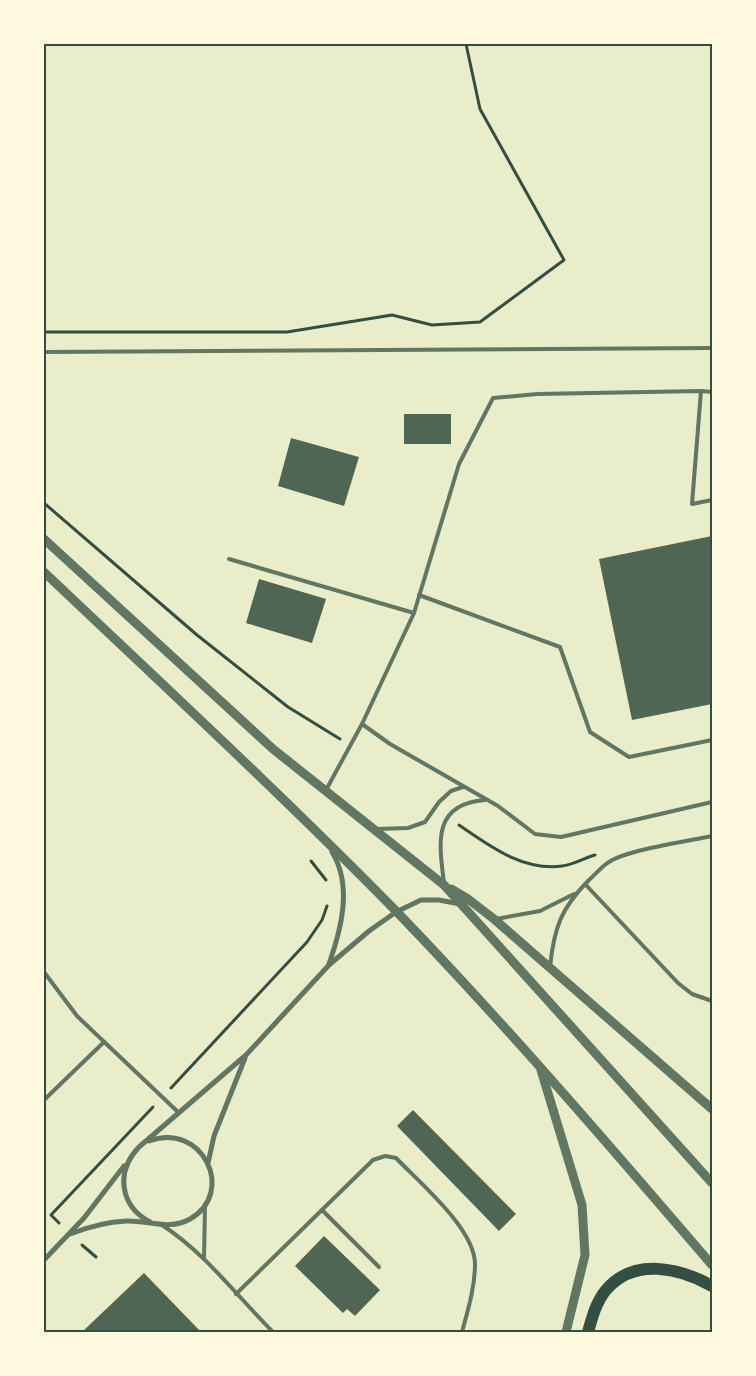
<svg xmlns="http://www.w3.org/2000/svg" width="756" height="1376" font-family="'Alegreya Sans',sans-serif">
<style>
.building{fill:#4f6655}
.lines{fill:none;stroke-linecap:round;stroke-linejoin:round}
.path{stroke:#344e41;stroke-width:3}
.service{stroke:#617663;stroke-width:4}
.minor{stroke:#617663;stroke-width:5}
.tertiary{stroke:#617663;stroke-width:9}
.primary{stroke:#344e41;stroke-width:12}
.neatline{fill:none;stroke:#344e41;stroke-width:2}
</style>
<rect width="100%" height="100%" fill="#e9edc9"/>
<g class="building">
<rect x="404" y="414" width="47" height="30"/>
<polygon points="291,438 359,457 344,506 278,486"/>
<polygon points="712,536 712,704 632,720 599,559"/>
<polygon points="259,579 326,599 312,643 246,623"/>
<polygon points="413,1110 516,1214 499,1231 397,1126"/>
<polygon points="324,1236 380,1290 355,1316 347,1309 343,1313 295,1266"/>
<polygon points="144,1273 201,1332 82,1332"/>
</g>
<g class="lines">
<g class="path">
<polyline points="44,332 287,332 392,315 432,325 480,322 564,260 480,109 466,44"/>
<polyline points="44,503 197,635 288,707 340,739"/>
<path d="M459,825C490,846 522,871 562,866C573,865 584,858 595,855"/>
<polyline points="311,861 326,880"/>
<polyline points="171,1088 307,942 322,920 327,906"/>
<polyline points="59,1223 51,1215 153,1107"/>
<polyline points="82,1245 96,1257"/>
</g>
<g class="service">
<polyline points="44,352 712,348"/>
<polyline points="701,391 712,392"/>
<polyline points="229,559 414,613"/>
<polyline points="419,595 560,647 590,732 629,757 712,740"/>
<polyline points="362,724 390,744 498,806 535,834 561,837 712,802"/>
<polyline points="326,790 362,724 414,613 459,464 493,398 537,394 701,391 692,504 712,500"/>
<polyline points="377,829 408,828 425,822 439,802 451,791 463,787"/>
<path d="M444,883C439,843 432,804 485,800"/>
<polyline points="585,884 678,983 692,994 712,1001"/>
<polyline points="496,919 540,911 574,894"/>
<path d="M550,967C554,928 561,908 589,880C596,874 602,866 609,862C626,850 689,841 712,836"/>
<polyline points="44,972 77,1016 178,1112"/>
<polyline points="44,1100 104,1042"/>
<polyline points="322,1210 379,1267"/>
<path d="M162,1225C205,1253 237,1296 273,1332"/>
<polyline points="204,1259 205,1206"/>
<path d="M236,1294L373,1160L385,1156L396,1158C420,1183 475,1229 475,1264C475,1287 468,1310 462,1332"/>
</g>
<g class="minor">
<path d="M329,964C341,930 353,886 332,852"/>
<polyline points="208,1163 214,1136 245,1058"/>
<path d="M150,1222C120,1206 115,1172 139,1147L246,1055L329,965L369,931L396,912L421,900H439L460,904"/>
<path d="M70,1234C88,1227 107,1222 126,1221C148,1220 169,1231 190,1219C237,1192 202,1121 149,1141"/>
<polyline points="44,1260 84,1218 124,1166"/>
</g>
<g class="tertiary">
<polyline points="44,539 273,749 444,885 712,1183"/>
<path d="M44,572C162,684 282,795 396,911C506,1025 609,1145 712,1265"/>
<polyline points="451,889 468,899 494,919 712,1109"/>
<polyline points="541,1070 582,1205 585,1255 566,1332"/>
</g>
<path class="primary" d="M588,1332C592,1318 596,1302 606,1290C634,1257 680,1268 712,1286"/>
</g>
<rect width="756" height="1376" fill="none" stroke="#fefae0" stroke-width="90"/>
<rect x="45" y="45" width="666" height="1286" class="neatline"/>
</svg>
